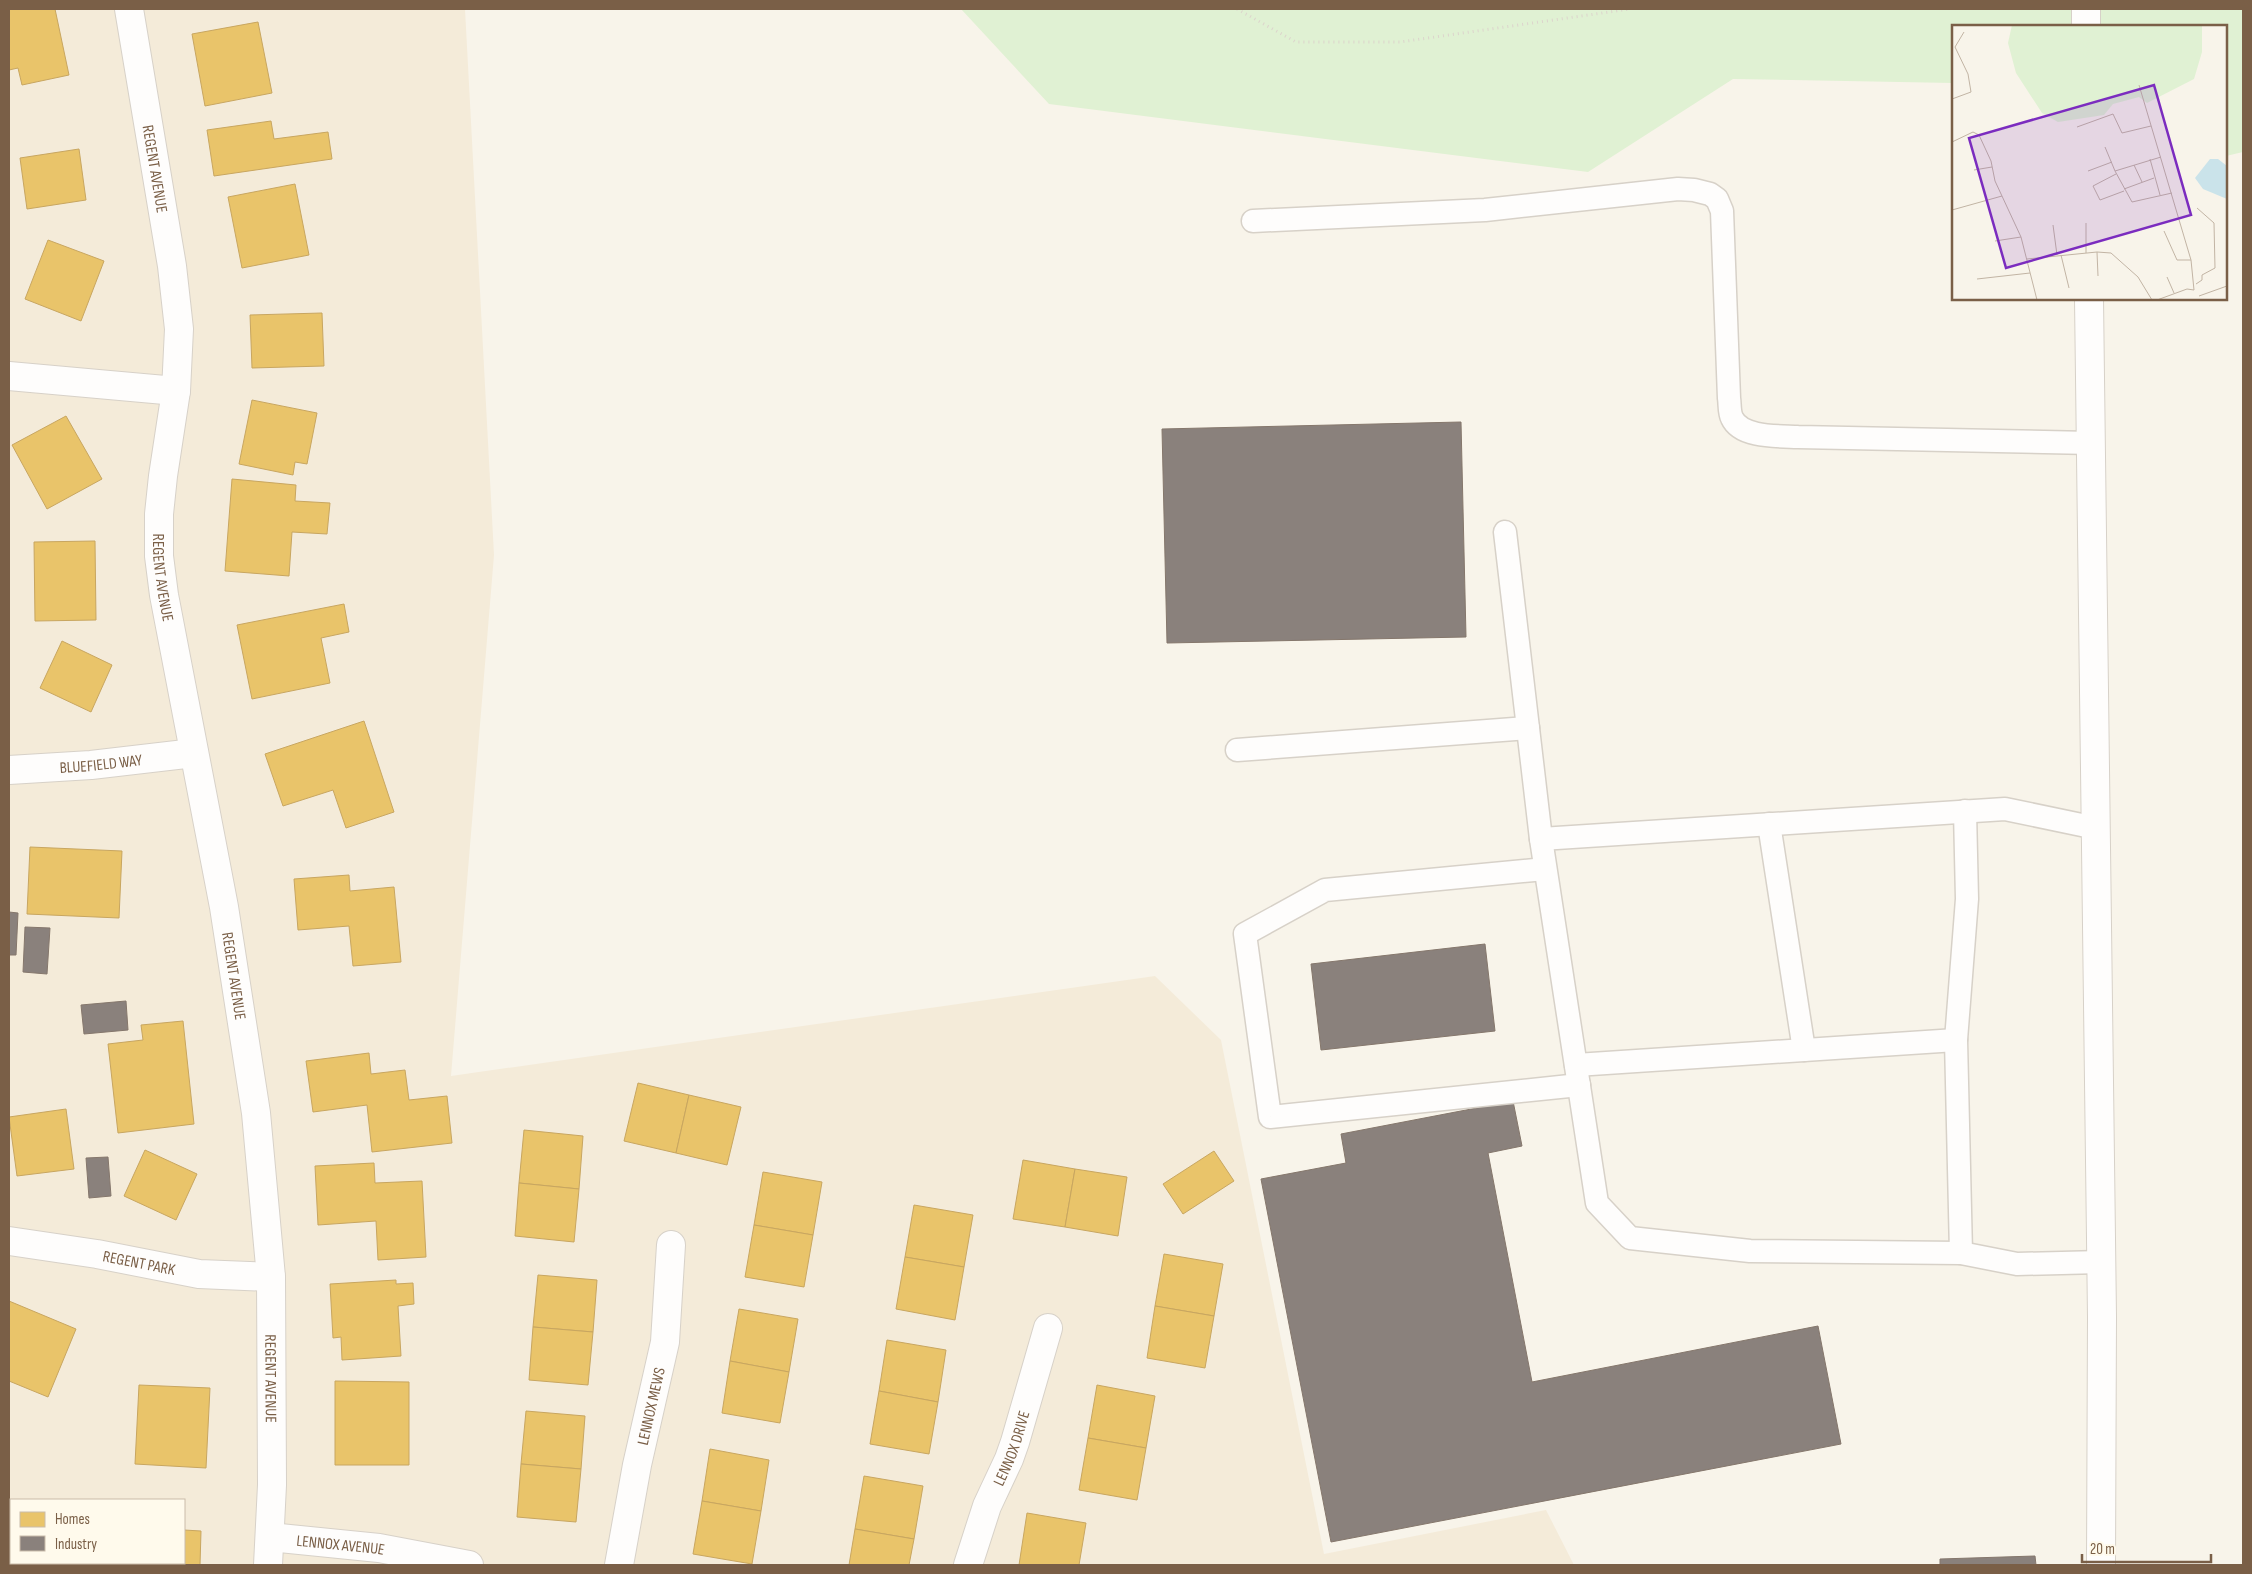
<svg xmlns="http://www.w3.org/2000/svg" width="2252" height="1574" font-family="'Sofia Sans Condensed',sans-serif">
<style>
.residential{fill:#f4ebd9;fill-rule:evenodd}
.green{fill:#e0f1d3}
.homes{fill:#e9c46a;stroke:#c8a660}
.industry{fill:#8a817c;stroke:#85776c}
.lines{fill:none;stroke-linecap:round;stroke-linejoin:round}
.service-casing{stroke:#d7d1c8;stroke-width:25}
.minor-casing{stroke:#d7d1c8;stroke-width:30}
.path{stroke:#dcd4cc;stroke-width:3;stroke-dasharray:1 4;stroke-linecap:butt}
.service{stroke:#fefdfc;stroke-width:22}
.minor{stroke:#fefdfc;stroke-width:28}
.labels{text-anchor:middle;stroke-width:5;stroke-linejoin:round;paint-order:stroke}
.street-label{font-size:16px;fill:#7a5f47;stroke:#fffaec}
.inset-road{fill:none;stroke:#c2b4a4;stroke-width:1}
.view{fill:#7b2cbf;fill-opacity:0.15;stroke:#7b2cbf;stroke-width:2.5}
.inset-edge{fill:none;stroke:#7a5f47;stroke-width:2.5}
</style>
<rect width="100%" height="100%" fill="#f8f4ea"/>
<path class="residential" d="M9,9H465L494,555L451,1076L1155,976L1221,1040L1324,1554L1546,1510L1574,1565H9ZM11,1500H184V1563H11Z"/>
<polygon class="green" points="961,9 2243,9 2243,152 2226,156 2226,26 1953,26 1953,83 1733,79 1588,172 1049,104"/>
<g class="homes">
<polygon points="9,9 55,9 69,75 22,85 18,68 9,70"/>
<polygon points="258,22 272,93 205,106 192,34"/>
<polygon points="271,121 274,139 328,132 332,159 214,176 207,130"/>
<polygon points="79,149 86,200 27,209 20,158"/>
<polygon points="295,184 309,255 242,268 228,197"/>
<polygon points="48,240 104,261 81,321 25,299"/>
<polygon points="322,313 324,366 252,368 250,315"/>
<polygon points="252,400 317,413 307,464 295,462 293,475 239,464"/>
<polygon points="66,416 102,479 47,509 12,445"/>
<polygon points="232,479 296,485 295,501 330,503 327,534 292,532 289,576 225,571"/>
<polygon points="95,541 96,620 35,621 34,542"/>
<polygon points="344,604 349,632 321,638 330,683 252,699 237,625"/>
<polygon points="62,641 112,665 91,712 40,688"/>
<polygon points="364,721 394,812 346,828 333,790 283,806 265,754"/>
<polygon points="30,847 122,851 119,918 27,914"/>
<polygon points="349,875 350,891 394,887 401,962 353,966 349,926 298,930 294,879"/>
<polygon points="183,1021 194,1124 118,1133 108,1044 143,1040 141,1025"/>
<polygon points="369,1053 371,1074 405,1070 409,1100 447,1096 452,1143 372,1152 367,1105 313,1112 306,1061"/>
<polygon points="638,1083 689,1095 676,1153 624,1141"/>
<polygon points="689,1095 741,1107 727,1165 676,1153"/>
<polygon points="66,1109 74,1169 17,1176 9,1117"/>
<polygon points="524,1130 583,1136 579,1189 519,1183"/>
<polygon points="145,1150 197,1174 176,1220 124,1196"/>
<polygon points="1214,1151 1234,1181 1183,1214 1163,1184"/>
<polygon points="1023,1160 1075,1169 1065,1227 1013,1219"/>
<polygon points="374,1163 375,1183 422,1181 426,1257 378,1260 376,1221 318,1225 315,1166"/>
<polygon points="1075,1169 1127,1177 1118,1236 1065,1227"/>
<polygon points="763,1172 822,1182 813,1235 754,1225"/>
<polygon points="519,1183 579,1189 574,1242 515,1236"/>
<polygon points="914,1205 973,1215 964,1267 905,1257"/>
<polygon points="754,1225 813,1235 804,1287 745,1277"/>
<polygon points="1164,1254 1223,1264 1214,1316 1155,1306"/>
<polygon points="905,1257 964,1267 955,1320 896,1309"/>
<polygon points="538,1275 597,1280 593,1332 533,1327"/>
<polygon points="396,1280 396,1284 413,1283 414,1304 398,1306 401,1356 342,1360 341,1337 333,1338 330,1284"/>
<polygon points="9,1301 76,1329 48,1397 9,1381"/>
<polygon points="1155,1306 1214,1316 1205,1368 1147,1358"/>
<polygon points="739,1309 798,1319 789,1372 730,1361"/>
<polygon points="533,1327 593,1332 588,1385 529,1380"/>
<polygon points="887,1340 946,1350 938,1402 879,1391"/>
<polygon points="730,1361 789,1372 780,1423 722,1413"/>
<polygon points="335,1381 409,1382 409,1465 335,1465"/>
<polygon points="139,1385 210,1388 206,1468 135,1464"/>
<polygon points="1097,1385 1155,1396 1146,1448 1088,1438"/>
<polygon points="879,1391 938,1402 929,1454 870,1444"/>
<polygon points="526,1411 585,1416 581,1469 521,1464"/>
<polygon points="1088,1438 1146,1448 1137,1500 1079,1490"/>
<polygon points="710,1449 769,1460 761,1511 702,1501"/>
<polygon points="521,1464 581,1469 576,1522 517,1517"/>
<polygon points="864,1476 923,1486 914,1539 855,1529"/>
<polygon points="702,1501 761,1511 752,1564 693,1554"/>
<polygon points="9,1503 11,1503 11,1563 19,1563 19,1565 9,1565"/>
<polygon points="1027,1513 1086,1523 1079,1565 1019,1565"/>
<polygon points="855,1529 914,1539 909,1565 849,1565"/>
<polygon points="184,1530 201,1531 200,1565 124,1565 124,1563 184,1563"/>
</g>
<g class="industry">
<polygon points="1461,422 1466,637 1167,643 1162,429"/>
<polygon points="9,912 18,913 16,955 9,955"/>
<polygon points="25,927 50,928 47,974 23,972"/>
<polygon points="1485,944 1495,1031 1321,1050 1311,964"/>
<polygon points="126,1001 128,1030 84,1034 81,1005"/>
<polygon points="1513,1101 1522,1146 1488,1153 1532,1382 1818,1326 1841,1444 1331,1542 1261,1179 1346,1163 1341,1134"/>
<polygon points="108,1157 111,1196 89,1198 86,1158"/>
<polygon points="2035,1556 2036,1565 1940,1565 1940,1559"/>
</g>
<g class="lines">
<defs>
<g id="service">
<path d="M1253,221L1485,210L1678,189L1694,190L1710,194L1717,199L1722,211L1729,398C1730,404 1729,412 1732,418C1741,438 1779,436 1798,437L2091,443"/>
<polyline points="1505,532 1541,839"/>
<polyline points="1237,750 1528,728"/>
<polyline points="1769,824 1804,1050"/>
<polyline points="2096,828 2005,809 1541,839 1597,1203 1630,1238 1750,1251 1961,1253 2017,1264 2101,1262"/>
<polyline points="1545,869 1325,890 1245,934 1270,1117 1579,1085"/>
<polyline points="1576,1065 1956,1040"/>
<polyline points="1961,1253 1956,1040 1967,899 1965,811"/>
</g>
<g id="minor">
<path id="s1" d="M129,9L172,266L179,329L176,391L163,476L159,514V556L164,595L224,907L256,1113L271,1277L272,1485L268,1565"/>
<polyline points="2086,9 2086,26"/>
<polyline points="2089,299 2102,1317 2101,1565"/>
<polyline points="9,376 176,391"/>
<path id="s2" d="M9,770L91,765L194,753"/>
<path id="s3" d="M9,1241L97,1254L199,1274L271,1277"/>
<path id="s4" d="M270,1537L379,1548L469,1565"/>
<path id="s5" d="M619,1565L637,1465L665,1342L671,1245"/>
<path id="s6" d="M968,1565L987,1506L1009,1459L1015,1442L1048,1328"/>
</g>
</defs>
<use href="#service" class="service-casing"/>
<use href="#minor" class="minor-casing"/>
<polyline class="path" points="1237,9 1296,42 1400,42 1630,9"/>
<use href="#service" class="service"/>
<use href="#minor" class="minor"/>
</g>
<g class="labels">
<g class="street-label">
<text dy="6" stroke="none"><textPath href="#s1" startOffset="162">REGENT AVENUE</textPath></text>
<text dy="6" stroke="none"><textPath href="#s1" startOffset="574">REGENT AVENUE</textPath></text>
<text dy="6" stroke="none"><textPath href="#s2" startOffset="92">BLUEFIELD WAY</textPath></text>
<text dy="6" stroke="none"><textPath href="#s1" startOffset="979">REGENT AVENUE</textPath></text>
<text dy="6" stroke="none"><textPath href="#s3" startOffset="132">REGENT PARK</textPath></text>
<text dy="6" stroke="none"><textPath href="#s1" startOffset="1384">REGENT AVENUE</textPath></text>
<text dy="6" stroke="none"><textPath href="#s5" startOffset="162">LENNOX MEWS</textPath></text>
<text dy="6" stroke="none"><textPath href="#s6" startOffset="125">LENNOX DRIVE</textPath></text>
<text dy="6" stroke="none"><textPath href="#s4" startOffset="71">LENNOX AVENUE</textPath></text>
</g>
</g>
<g transform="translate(1952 25)">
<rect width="275" height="275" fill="#f8f4ea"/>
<path d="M60,0H250V27L242,54L195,78L187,72L161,79L152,90L106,97L90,88L64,48L56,18Z" fill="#e0f1d3"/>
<path d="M258,134H266L275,141V174L251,164L243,153Z" fill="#cae3ea"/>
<path class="inset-road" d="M187,60L239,235L242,265M0,74L19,67L16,49L3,22L12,7M125,102L161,89L170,108L199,101M0,117L21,107L27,110L39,136L43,156L69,212L85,275M153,122L163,146M209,132L163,146L180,177L220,168M198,134L208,170M182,140L190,157M22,145L40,142M136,146L160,137M164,149L141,161L148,175L172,166M172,164L202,153M0,185L50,171M101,200L105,230M212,206L225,235H239M43,216L69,212M145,227L146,251M134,228V198M109,230L117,263M75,234L145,227L159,228L186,252L200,275M215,252L222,268M25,254L78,248M244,259L250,255V250L263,243L262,198L245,183M247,271L275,261M205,275L235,264L242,265"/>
<path class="view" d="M202,60L239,190L54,243L17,113Z"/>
<rect width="275" height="275" class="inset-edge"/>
</g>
<rect width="2252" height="1574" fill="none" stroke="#7a5f47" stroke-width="20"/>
<rect x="10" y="1499" width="175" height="65" fill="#fffaec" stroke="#cabcaa"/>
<rect x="20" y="1512" width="25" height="15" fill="#e9c46a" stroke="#cabcaa"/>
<text x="55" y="1524" font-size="15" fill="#7a5f47">Homes</text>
<rect x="20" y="1536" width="25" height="15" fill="#8a817c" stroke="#cabcaa"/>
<text x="55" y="1549" font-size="15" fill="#7a5f47">Industry</text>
<path d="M2082 1554v8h129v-8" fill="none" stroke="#7a5f47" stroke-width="2.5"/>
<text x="2090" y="1554" font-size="15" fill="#7a5f47" stroke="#fffaec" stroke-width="4" paint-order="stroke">20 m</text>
</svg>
